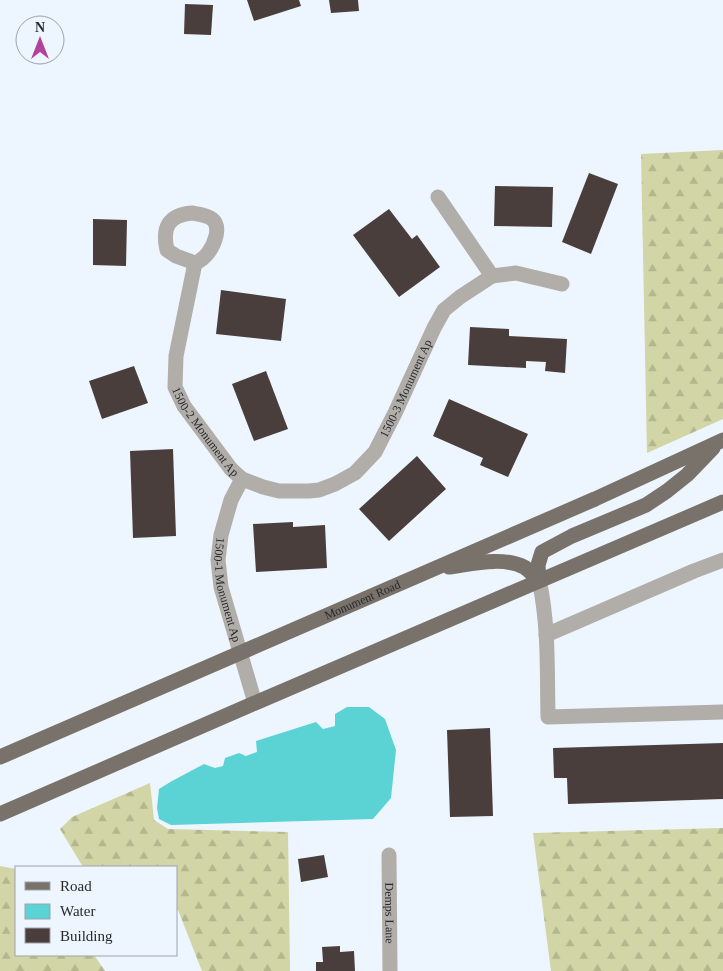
<svg xmlns="http://www.w3.org/2000/svg" width="723" height="971" font-family="'Times New Roman',serif">
<style>
.forest{fill:url(#forest-firs)}
.water{fill:#5bd2d4}
.building{fill:#493e3b}
.lines{fill:none;stroke-linecap:round;stroke-linejoin:round}
.minor{stroke:#b1ada9;stroke-width:15}
.major{stroke:#79726b;stroke-width:15}
.labels{text-anchor:middle;stroke-width:5;stroke-linejoin:round;paint-order:stroke}
.street-label{font-size:12px;fill:#26292c;stroke:#edf5ff}
</style>
<defs>
<pattern id="forest-firs" width="22" height="20" patternUnits="userSpaceOnUse" patternTransform="scale(1.25)"><rect width="22" height="20" fill="#d2d5a5"/><path d="M5 1l3.5 6h-7zM16 11l3.5 6h-7z" fill="#b4b78e"/></pattern>
</defs>
<rect width="100%" height="100%" fill="#edf5ff"/>
<g class="forest">
<polygon points="723,150 723,419 647,453 641,154"/>
<polygon points="150,783 154,820 168,829 288,832 290,971 202,971 178,910 176,909 176,867 83,867 60,829 72,817"/>
<polygon points="723,828 723,971 551,971 533,833"/>
<polygon points="0,866 16,869 16,955 94,955 105,971 0,971"/>
</g>
<polygon class="water" points="347,707 369,707 385,719 396,750 391,798 373,819 171,825 159,819 157,808 159,789 172,781 204,764 215,768 223,766 225,758 239,753 246,756 257,752 256,741 316,722 323,729 335,726 335,714"/>
<g class="building">
<polygon points="247,0 299,0 301,6 254,21"/>
<polygon points="329,0 358,0 359,11 331,13"/>
<polygon points="185,4 213,5 211,35 184,34"/>
<polygon points="589,173 618,184 591,254 562,242"/>
<polygon points="495,186 553,187 552,227 494,226"/>
<polygon points="389,209 412,239 417,235 440,267 399,297 353,235"/>
<polygon points="93,219 127,220 126,266 93,265"/>
<polygon points="221,290 286,299 281,341 216,334"/>
<polygon points="470,327 509,329 509,336 567,339 565,373 545,371 546,362 526,361 526,368 468,365"/>
<polygon points="134,366 148,403 102,419 89,381"/>
<polygon points="266,371 288,429 254,441 232,384"/>
<polygon points="449,399 528,434 508,477 480,465 483,458 433,436"/>
<polygon points="173,449 176,536 133,538 130,451"/>
<polygon points="417,456 446,489 389,541 359,509"/>
<polygon points="293,522 293,527 325,525 327,568 256,572 253,524"/>
<polygon points="490,728 493,816 450,817 447,730"/>
<polygon points="723,743 723,799 568,804 567,778 554,778 553,748"/>
<polygon points="324,855 328,877 301,882 298,859"/>
<polygon points="340,946 340,952 354,951 355,971 316,971 316,962 323,962 322,947"/>
</g>
<g class="lines">
<g class="minor">
<polyline points="438,197 492,276"/>
<path d="M192,213C198,214 207,215 212,219C222,227 214,245 208,253C205,257 200,261 195,263L176,256L167,250C162,228 168,215 192,213Z"/>
<path id="s1" d="M195,263L176,356L175,387L184,406L231,469L242,479L263,487L279,491H309L319,490L335,484L355,473L375,452L395,413L434,328L444,310L460,297L492,276L516,273L562,284"/>
<path id="s2" d="M242,479L231,500L221,535L218,560L221,587L255,703"/>
<path d="M539,580C549,625 547,672 548,717L723,712"/>
<polyline points="546,635 694,571 723,560"/>
<path id="s3" d="M389,855L390,971"/>
</g>
<g class="major">
<path d="M449,567C472,564 502,556 524,567C529,570 534,576 539,580"/>
<polyline points="539,580 538,565 542,552 572,536 646,505 667,491 687,475 713,448"/>
<path id="s4" d="M0,757L595,499L723,440"/>
<polyline points="0,814 255,703 723,502"/>
</g>
</g>
<g class="labels">
<g class="street-label">
<text dy="4" stroke="none"><textPath href="#s1" startOffset="459">1500-3 Monument Ap</textPath></text>
<text dy="4" stroke="none"><textPath href="#s1" startOffset="180">1500-2 Monument Ap</textPath></text>
<text dy="4" stroke="none"><textPath href="#s2" startOffset="116">1500-1 Monument Ap</textPath></text>
<text dy="4" stroke="none"><textPath href="#s4" startOffset="395">Monument Road</textPath></text>
<text dy="4" stroke="none"><textPath href="#s3" startOffset="58">Demps Lane</textPath></text>
</g>
</g>
<rect x="15" y="866" width="162" height="90" fill="#edf5ff" stroke="#9da3ab"/>
<rect x="25" y="882" width="25" height="8" fill="#79726b" stroke="#9da3ab"/>
<text x="60" y="891" font-size="15" fill="#26292c">Road</text>
<rect x="25" y="904" width="25" height="15" fill="#5bd2d4" stroke="#9da3ab"/>
<text x="60" y="916" font-size="15" fill="#26292c">Water</text>
<rect x="25" y="928" width="25" height="15" fill="#493e3b" stroke="#9da3ab"/>
<text x="60" y="941" font-size="15" fill="#26292c">Building</text>
<g transform="translate(40 40)"><circle r="24" fill="#edf5ff" stroke="#9da3ab"/>
<path d="M0-4L9 19L0 12L-9 19Z" fill="#b2419d"/>
<text y="-8" font-size="14" font-weight="bold" text-anchor="middle" fill="#26292c">N</text>
</g>
</svg>
